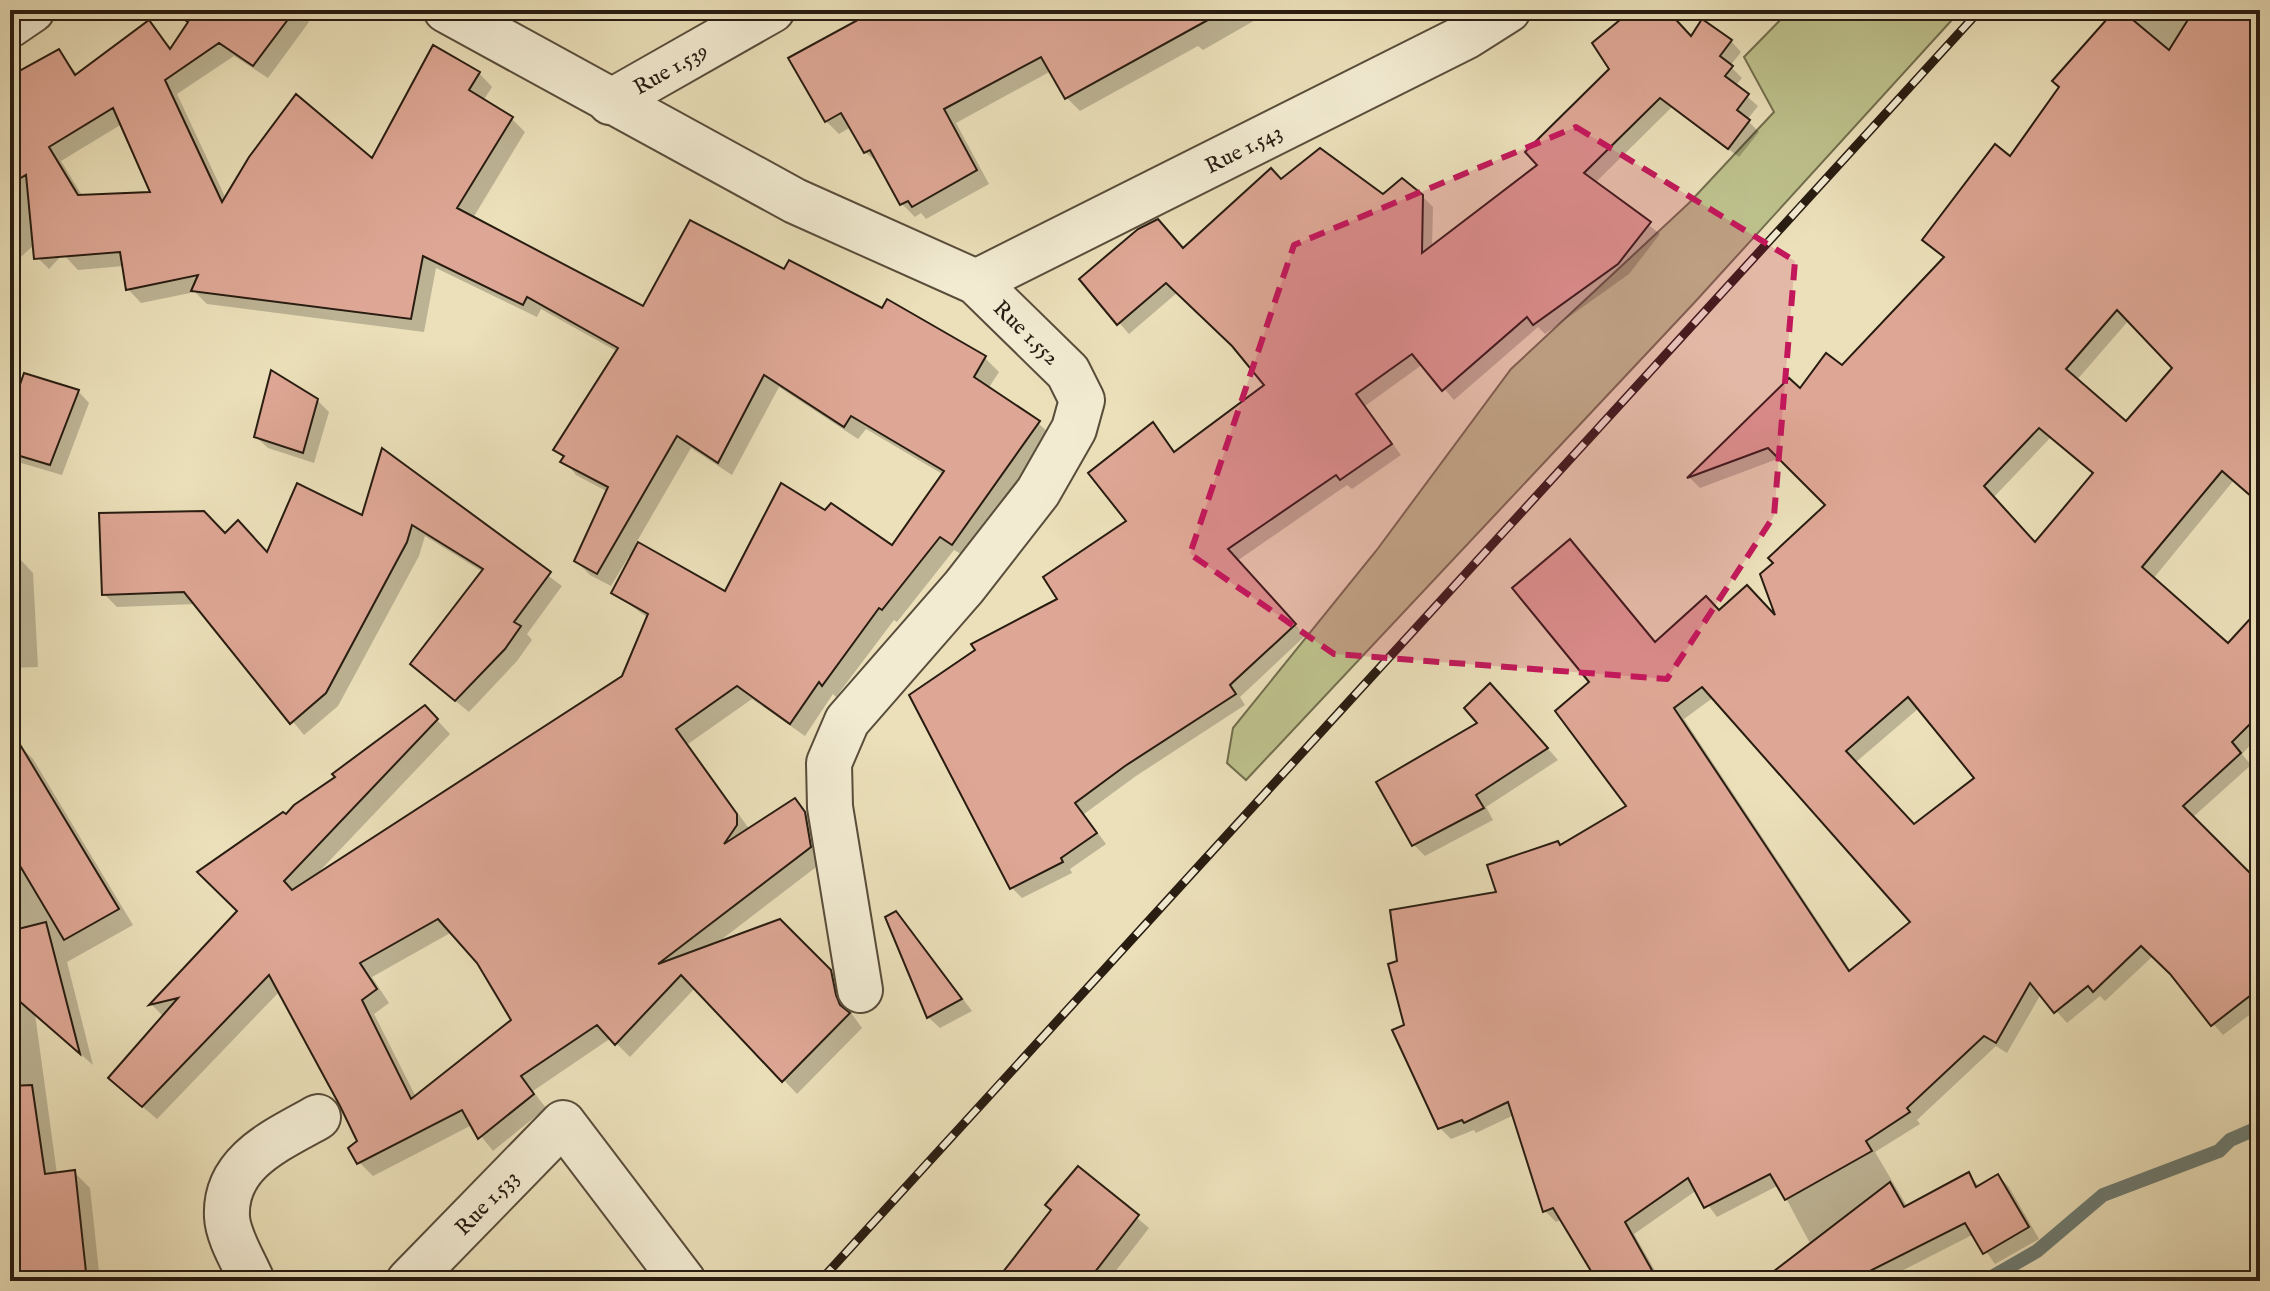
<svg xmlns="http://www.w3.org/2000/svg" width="2270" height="1291" font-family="'IM FELL English',serif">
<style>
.green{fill:#bdc18c;stroke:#726e4e;stroke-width:2}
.shadow{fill:#0003;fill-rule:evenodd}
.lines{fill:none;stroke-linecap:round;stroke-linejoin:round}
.stream{stroke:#6c7c74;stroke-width:14}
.building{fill:#dea795;stroke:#281c11;stroke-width:2;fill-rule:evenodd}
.minor-casing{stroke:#594d3b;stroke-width:48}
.minor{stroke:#f2ebd2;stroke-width:44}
.rail-casing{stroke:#281c11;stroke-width:9}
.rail{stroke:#f2ebd2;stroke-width:6;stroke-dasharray:18;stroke-linecap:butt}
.marked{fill:#c2185b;fill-opacity:0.2;stroke:#c2185b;stroke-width:6;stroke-dasharray:16 10;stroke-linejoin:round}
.labels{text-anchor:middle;stroke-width:6;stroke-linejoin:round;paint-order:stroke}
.street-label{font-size:22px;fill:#281c11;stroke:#f2ebd2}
</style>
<rect width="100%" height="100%" fill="#ebe0ba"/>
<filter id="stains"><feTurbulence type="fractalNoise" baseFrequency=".0025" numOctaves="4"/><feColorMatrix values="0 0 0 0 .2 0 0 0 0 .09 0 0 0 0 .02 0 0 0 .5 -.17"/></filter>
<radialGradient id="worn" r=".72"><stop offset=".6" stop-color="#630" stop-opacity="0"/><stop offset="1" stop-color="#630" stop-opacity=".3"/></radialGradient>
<polygon class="green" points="1790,10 1961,10 1694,303 1246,780 1227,763 1233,728 1376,551 1511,369 1689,203 1774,112 1744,57"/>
<g class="shadow">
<path d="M198,10H302L309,22L268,78L234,56L177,94L226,199L373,161L479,73L492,87L483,101L511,118L525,132L473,218L644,309L784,271L882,311L888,302L985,358L999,372L988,389L1038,423L1052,436L966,557L954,550L897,622L894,620L836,697L833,694L805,736L752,699L688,744L750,830L795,800L818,827L824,861L717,943L779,921L844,985L849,1010L862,1028L797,1094L696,987L630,1057L611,1038L533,1091L546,1108L493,1151L472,1125L373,1176L359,1162V1142L280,991L157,1119L124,1091L164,1017L152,1005L240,911L286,817L425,707L450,734L316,875L623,678L648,618L614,593L632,557L629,556L611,586L590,575L576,561L608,492L576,475L556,449L618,352L541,309L537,317L436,268L424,332L207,304L195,292L141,303L128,289L124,266L78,270L63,254L49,269L36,256L35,244L10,267V76L58,51L78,75L149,22L172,49ZM122,124L153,194L83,197L61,161ZM779,387L858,439L866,429L944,475L892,548L725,594L636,543L691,448L732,475ZM452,932L479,961L514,1021L416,1097L374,1014L389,1003L372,977Z"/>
<polygon points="881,10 1273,10 1203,50 1198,46 1080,111 1067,98 1051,71 956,123 989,184 926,219 921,213 915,217 902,204 880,164 865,152 851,127 839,134 826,121"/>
<polygon points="1635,10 1665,10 1691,39 1731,41 1741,52 1730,66 1742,78 1735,86 1758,106 1747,120 1759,132 1739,157 1672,107 1595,183 1660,234 1629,274 1545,334 1538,327 1454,400 1423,364 1365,406 1401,455 1352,489 1347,485 1237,561 1305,636 1240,697 1245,705 1136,776 1084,814 1106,844 1070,869 1072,873 1022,898 1012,888 1060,600 1129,522 1153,425 1176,453 1267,386 1235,347 1178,292 1129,334 1082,280 1184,250 1282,181 1383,197 1422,196 1433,207 1432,248 1540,166 1612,69"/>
<path d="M2124,10H2260V503L2234,480L2153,579L2228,645L2260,611V735L2242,754L2251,765L2192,818L2260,886V1007L2223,1035L2153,956L2105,1001L2100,996L2067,1023L2041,994L2007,1053L1996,1046L1917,1120L1920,1124L1875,1152L1908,1208L1968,1175L1980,1187L1998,1176L2009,1187L2039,1239L1995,1264L1974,1234L1882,1281H1830L1779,1185L1717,1217L1697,1190L1634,1234L1661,1281H1599L1562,1219L1556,1222L1545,1211L1514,1115L1476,1133L1474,1130L1451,1139L1440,1128L1406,1027L1399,963L1561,847L1629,807L1656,644L1719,612L1780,622L1775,563L1828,505L1780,458L1700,488L1690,478L1789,381L1800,391L1842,368L1945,258L1925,240L2011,159ZM2129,320L2175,368L2126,424L2076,381ZM2051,437L2095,474L2036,544L1993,498ZM1714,697L1913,922L1851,971L1684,719ZM1919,708L1977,778L1914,826L1855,763Z"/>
<polygon points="78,391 89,403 62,475 11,460 10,419"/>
<polygon points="317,400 329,412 314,463 268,448 256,437"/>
<polygon points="383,452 562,586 527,634 532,640 517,661 469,712 426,677 483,572 425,536 419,556 338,706 304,735 196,604 117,607 104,594 225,535 268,555 363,518"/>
<polygon points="10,557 18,557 33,573 38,667 10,668"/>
<polygon points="1502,697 1558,760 1486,807 1493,820 1425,856 1414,845 1481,723"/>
<polygon points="17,743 33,759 133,925 67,962 93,1065 35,1014 57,1174 74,1172 90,1188 100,1281 10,1281 10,747"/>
<polygon points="895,914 907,925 972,1011 940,1028 928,1017"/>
<polygon points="1078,1168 1149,1228 1108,1281 999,1281 1053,1210"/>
</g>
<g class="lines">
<polyline class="stream" points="1985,1281 2037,1251 2103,1195 2219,1151 2230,1140 2260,1127"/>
</g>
<g class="building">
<path d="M170,10H295L253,66L219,43L165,80L222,202L249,157L296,94L372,158L433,45L480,72L469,90L513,117L457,208L643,306L690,220L784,269L789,260L882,308L887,299L986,356L974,377L1040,421L952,545L940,537L882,610L879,608L822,686L819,682L790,724L737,686L676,729L737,814V825L724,844L795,798L805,812L811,847L658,964L780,919L831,970L836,995L840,1005L850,1013L782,1082L681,975L615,1045L597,1025L521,1076L534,1094L478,1139L462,1110L357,1164L348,1148L357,1141L340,1106L269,975L142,1107L108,1078L178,998L149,1005L237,911L197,872L283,812L286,814L294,805L335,777L332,774L425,705L438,719L284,881L292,890L622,676L648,614L611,593L638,542L725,591L781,483L825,510L831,503L892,545L944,471L851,416L844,427L764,375L718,463L677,436L597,574L574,561L608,487L560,462L564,456L553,450L618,348L527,297L523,305L423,256L411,319L191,291L198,275L126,290L120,252L34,259L26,175L10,184V76L59,49L75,75L149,20L170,49L188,22ZM113,108L150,192L78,195L49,147ZM438,919L477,963L511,1020L411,1099L362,1000L377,989L360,963Z"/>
<polygon points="876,10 1226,10 1065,99 1041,57 944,109 977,170 912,207 908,201 900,205 870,150 864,153 841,113 825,122 788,58"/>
<polygon points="1632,10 1667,10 1691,36 1702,19 1732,40 1720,56 1733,66 1725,76 1749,94 1737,110 1750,120 1728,149 1660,98 1584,173 1651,222 1618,264 1533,325 1527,317 1442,391 1412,354 1356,394 1392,444 1340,480 1336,475 1228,549 1296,624 1230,685 1236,694 1125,766 1075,803 1097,833 1061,858 1063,862 1010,889 909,695 975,650 971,644 1057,599 1043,577 1126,521 1088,473 1153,422 1174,452 1264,385 1232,346 1166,283 1117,325 1079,279 1138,229 1158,219 1183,248 1271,168 1281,179 1320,148 1383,194 1402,178 1423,195 1422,253 1537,165 1525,152 1609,69 1592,43"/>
<path d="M2115,10H2121L2169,50L2194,10H2260V504L2222,471L2142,567L2228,643L2260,608V714L2232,742L2241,753L2183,806L2260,883V988L2211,1026L2170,974L2141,946L2093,992L2088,986L2054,1013L2030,983L1996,1043L1984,1036L1907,1108L1910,1112L1866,1141L1872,1151L1785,1200L1770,1174L1704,1208L1688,1178L1625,1222L1658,1281H1597L1553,1208L1543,1212L1508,1102L1464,1123L1462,1120L1438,1129L1392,1030L1404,1025L1388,964L1397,961L1390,910L1496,892L1487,865L1558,841L1560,845L1626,806L1555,711L1589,682L1512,588L1570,539L1655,642L1706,596L1719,610L1747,585L1775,615L1760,574L1773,563L1768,558L1825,505L1768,448L1687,478L1789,378L1800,388L1826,353L1842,365L1944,257L1922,240L1995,144L2010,156L2059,87L2052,81ZM2117,310L2172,368L2126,421L2066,369ZM2039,428L2093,473L2035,542L1984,486ZM1702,687L1910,922L1849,971L1674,708ZM1908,697L1974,778L1914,824L1846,751Z"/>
<polygon points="271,370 318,399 303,453 254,437"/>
<polygon points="24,373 79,390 50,465 10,453 10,413"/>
<polygon points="382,448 551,572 514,622 521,626 505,649 455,701 410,664 483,569 412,525 407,542 326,693 290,724 184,592 102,595 99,513 204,511 225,533 238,520 267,552 297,483 362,515"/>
<polygon points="1490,683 1548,748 1476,795 1484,808 1412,846 1376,782 1477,723 1464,708"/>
<polygon points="10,728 119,909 64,940 10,849"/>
<polygon points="896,911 962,999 927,1018 885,917"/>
<polygon points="46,922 80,1054 10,993 10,931"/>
<polygon points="32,1085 45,1174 75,1170 86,1272 10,1279 10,1086"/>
<polygon points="1078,1166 1139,1215 1088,1281 996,1281 1051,1210 1045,1205"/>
<polygon points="1969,1172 1976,1187 1998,1174 2029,1227 1983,1254 1965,1223 1850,1281 1761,1281 1890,1182 1904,1207"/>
</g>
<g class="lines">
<defs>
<g id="minor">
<polyline points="446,10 795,201 976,282 1068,372 1082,400 1074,429 1038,492 964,587 847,721 829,763 830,807 860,990"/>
<polyline points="10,25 32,10"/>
<polyline points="610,102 772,10"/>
<polyline points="976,282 1467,36 1508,10"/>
<path d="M252,1281C244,1262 228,1237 227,1217C224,1162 277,1140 318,1117"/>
<polyline points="409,1281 563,1123 683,1281"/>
</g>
</defs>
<use href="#minor" class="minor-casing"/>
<use href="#minor" class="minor"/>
<defs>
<polyline id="rail" points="820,1281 1980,10"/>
</defs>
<use href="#rail" class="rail-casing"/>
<use href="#rail" class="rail"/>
</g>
<path class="marked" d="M1576,127L1795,261L1774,516L1667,679L1334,654L1190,554L1294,245Z"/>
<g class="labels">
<g class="street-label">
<text transform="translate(670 68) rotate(-30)" y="8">Rue 1.539</text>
<text transform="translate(1243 148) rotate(-27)" y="8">Rue 1.543</text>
<text transform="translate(1027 332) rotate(44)" y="8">Rue 1.552</text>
<text transform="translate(486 1202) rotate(-46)" y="8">Rue 1.533</text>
</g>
</g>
<rect width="2270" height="1291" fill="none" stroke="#ebe0ba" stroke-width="40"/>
<rect x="12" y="12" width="2246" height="1267" fill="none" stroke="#281c11" stroke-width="4"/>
<rect x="20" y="20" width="2230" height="1251" fill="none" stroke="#281c11" stroke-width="2"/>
<rect width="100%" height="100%" filter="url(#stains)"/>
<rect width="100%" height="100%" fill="url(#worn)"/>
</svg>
